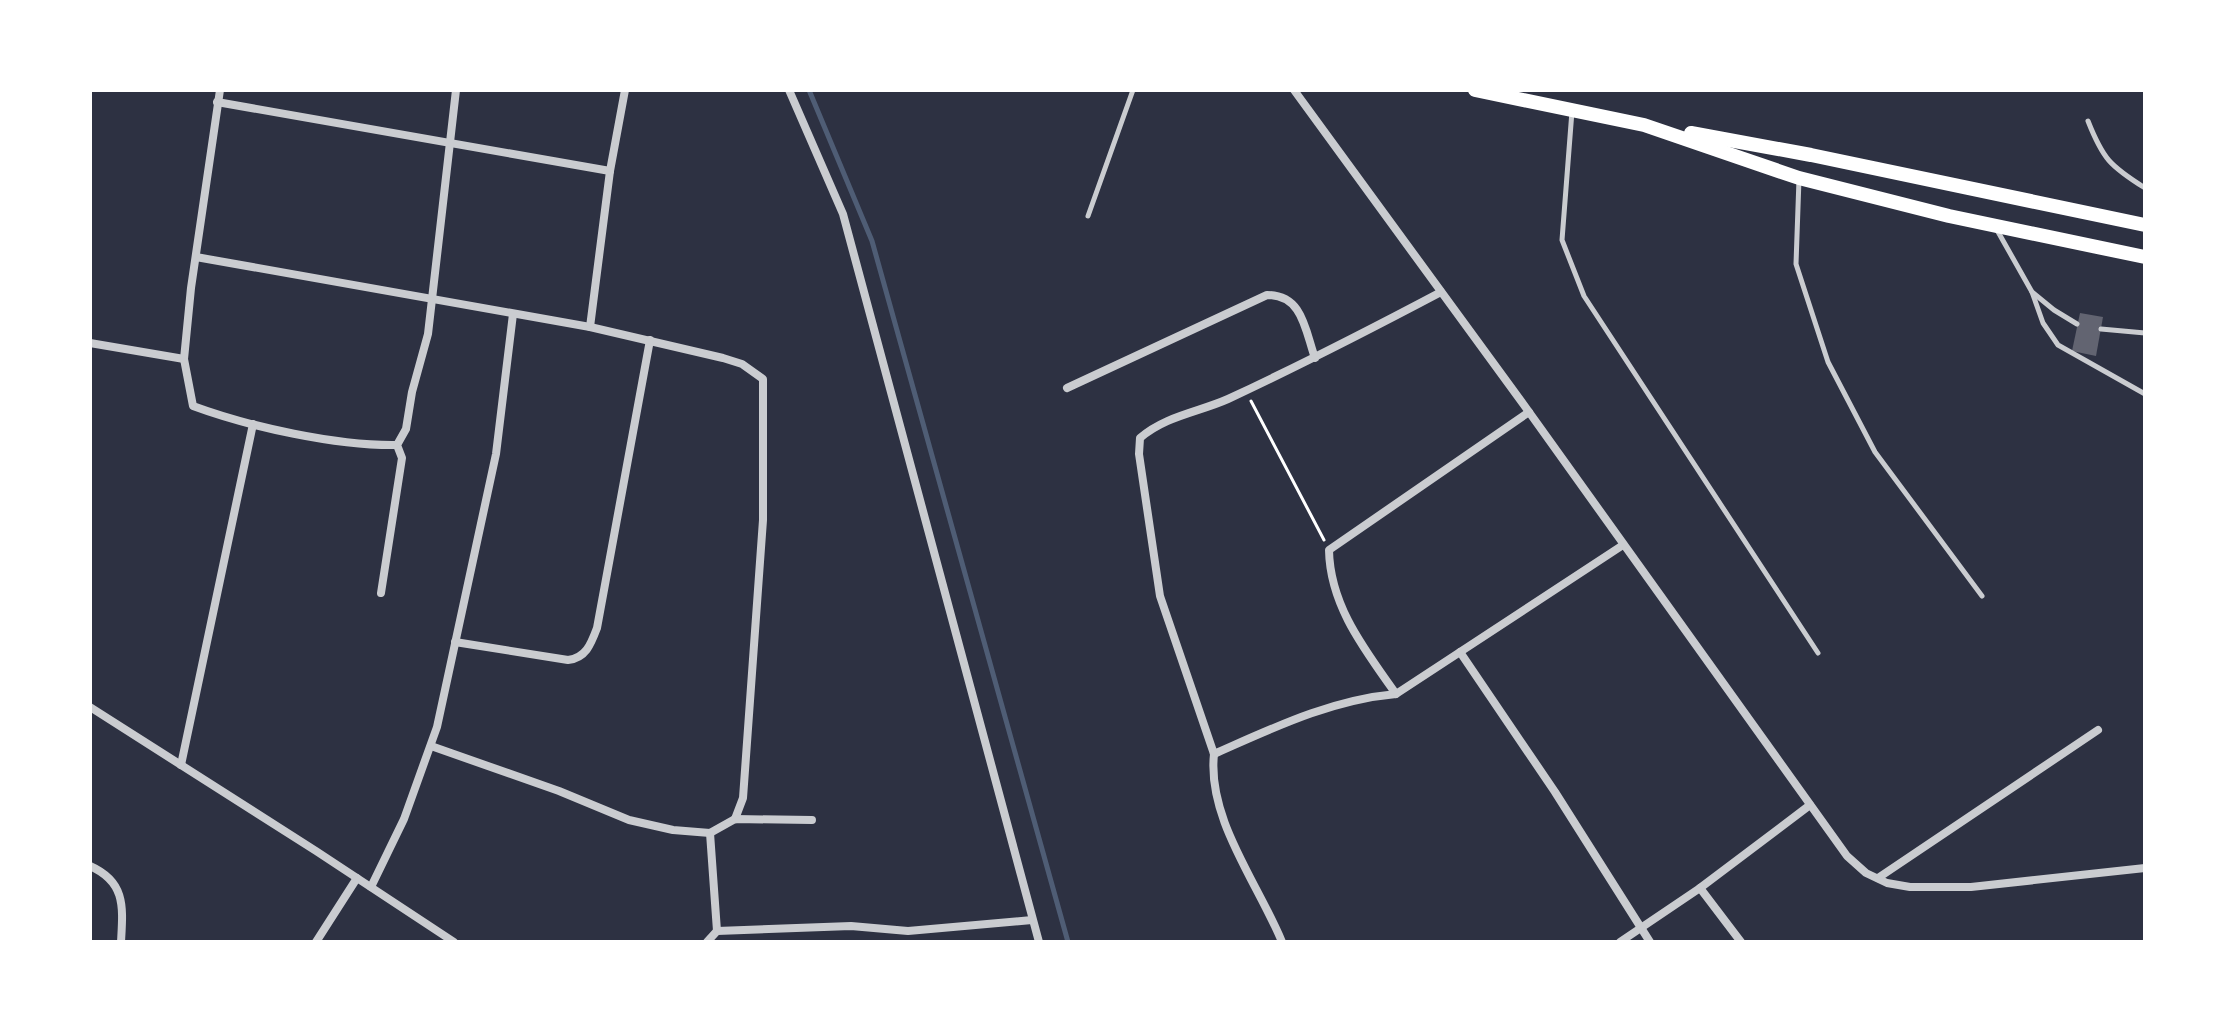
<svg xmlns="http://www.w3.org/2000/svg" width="2235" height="1032" font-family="'PT Sans',sans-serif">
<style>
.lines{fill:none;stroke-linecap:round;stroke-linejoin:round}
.stream{stroke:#4f5d75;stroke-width:5}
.building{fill:#626471}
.path{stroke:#fff;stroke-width:3}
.service{stroke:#caccd0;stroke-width:5}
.minor{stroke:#caccd0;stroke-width:8}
.secondary{stroke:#fff;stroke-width:14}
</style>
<rect width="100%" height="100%" fill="#2d3142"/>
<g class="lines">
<polyline class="stream" points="809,90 872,241 1068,942"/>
</g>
<polygon class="building" points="2080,313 2103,317 2096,356 2072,351"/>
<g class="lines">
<polyline class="path" points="1251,401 1324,540"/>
<g class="service">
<polyline points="1572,111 1562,240 1584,296 1818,653"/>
<path d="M2088,121C2103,159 2110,166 2145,188"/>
<polyline points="1799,179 1796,264 1828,362 1875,452 1982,596"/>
<polyline points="1088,216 1133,90"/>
<polyline points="1997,230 2032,292 2054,310 2077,324"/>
<polyline points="2032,292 2043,323 2058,345 2145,394"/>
<polyline points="2101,329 2145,333"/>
</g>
<g class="minor">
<path d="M220,90L191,288L184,359L193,406C250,427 337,446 397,445"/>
<polyline points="789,90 843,214 1039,942"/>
<polyline points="1294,90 1529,412 1847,856 1866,873 1887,883 1910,887 1971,887 2145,868"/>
<polyline points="217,102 610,171"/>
<polyline points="196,257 590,327 723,358 742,364 763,379 763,520 743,798 735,819"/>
<polyline points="590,327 610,171 625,90"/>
<polyline points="90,343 184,359"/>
<path d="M1067,388L1267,295C1303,295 1305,330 1315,358"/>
<polyline points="381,593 402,458 397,445 406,429 412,392 428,334 456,90"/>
<path d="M455,642L568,660C586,658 591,644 597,628L650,340"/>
<polyline points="1460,652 1555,792 1650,942"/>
<path d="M1396,694C1365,650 1330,606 1329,550L1529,412"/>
<polyline points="90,707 316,851 454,942"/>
<polyline points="431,746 559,791 629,820 673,830 710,833 735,819 812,820"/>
<path d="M1214,754C1273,728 1330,700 1396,694L1623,545"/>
<polyline points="181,765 253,424"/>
<polyline points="710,833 717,931"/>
<path d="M90,866C126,882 123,907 121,942"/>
<polyline points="1878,878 2098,730"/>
<polyline points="371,887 404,819 437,727 496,454 513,314"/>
<polyline points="1700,888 1741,942"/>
<polyline points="316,942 357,878"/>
<polyline points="707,942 717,931 851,926 908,931 1032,920"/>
<path d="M1282,942C1258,883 1207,819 1214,754L1160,596L1139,454L1140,438C1165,416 1199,412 1228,399C1301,365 1371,329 1441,292"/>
<polyline points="1620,942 1700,888 1810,805"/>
</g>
<g class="secondary">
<polyline points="1475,90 1644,125 1799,178 1949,216 2145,257"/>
<polyline points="1691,133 1811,155 2145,225"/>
</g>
</g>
<rect width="2235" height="1032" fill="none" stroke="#ffffff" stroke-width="184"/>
</svg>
